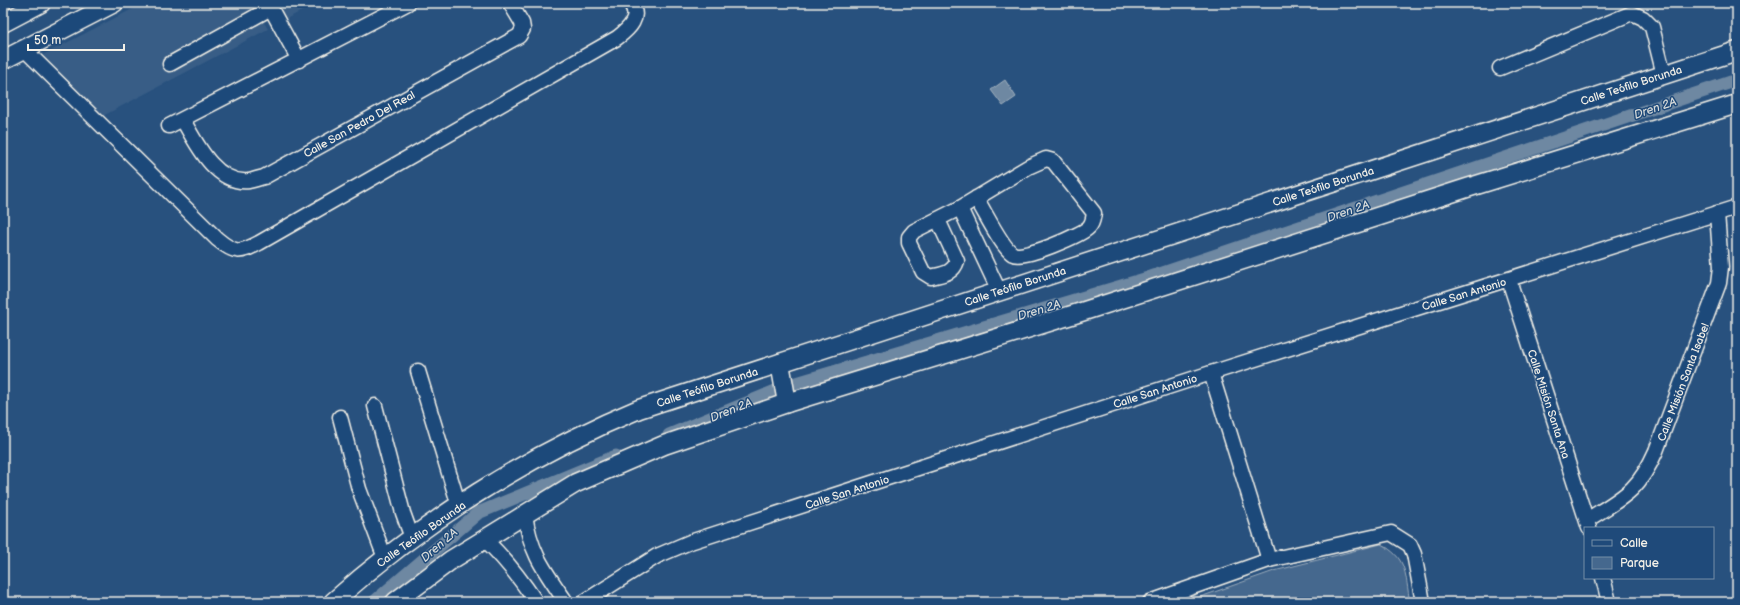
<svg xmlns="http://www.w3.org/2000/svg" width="1740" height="605" font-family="'Balsamiq Sans',sans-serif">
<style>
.built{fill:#375d86}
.green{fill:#45688e;stroke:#9cacbb}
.water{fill:#6e88a2;stroke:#a4b2be}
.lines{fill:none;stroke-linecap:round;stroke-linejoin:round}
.canal{stroke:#6e88a2;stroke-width:13}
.minor-casing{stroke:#f4f1e8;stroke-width:17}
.major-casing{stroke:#f4f1e8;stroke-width:21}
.minor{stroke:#1f4a7a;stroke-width:14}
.major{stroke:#1f4a7a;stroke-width:18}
.labels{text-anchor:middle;stroke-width:3;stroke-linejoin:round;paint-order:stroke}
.street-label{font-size:11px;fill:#f4f1e8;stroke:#1f4a7a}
.water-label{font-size:12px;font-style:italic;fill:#d9dcda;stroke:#1f4a7a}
</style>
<rect width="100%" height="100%" fill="#28517e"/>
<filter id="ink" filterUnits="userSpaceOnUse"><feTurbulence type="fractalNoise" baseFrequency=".025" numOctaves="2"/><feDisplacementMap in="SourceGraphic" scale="8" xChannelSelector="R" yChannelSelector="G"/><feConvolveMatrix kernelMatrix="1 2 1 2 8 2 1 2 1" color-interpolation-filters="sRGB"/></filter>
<g filter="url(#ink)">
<g class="built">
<polygon points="144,3 252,3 268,29 101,117 43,55"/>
<polygon points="277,3 318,3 286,19"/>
</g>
<path class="green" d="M1381,544C1406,558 1405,571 1409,597L1408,602H1186L1274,571Z"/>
<polygon class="water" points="1005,80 1016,97 1003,106 991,90"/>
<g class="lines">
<g class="canal">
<polyline points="669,435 790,385 1148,278 1737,80"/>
<polyline points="374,602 478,513 616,456"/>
</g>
<defs>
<g id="minor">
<polyline points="268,3 299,60"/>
<path d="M25,50L217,239C235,254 240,253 259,243L617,38C629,29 642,17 630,3"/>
<polyline points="170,64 271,8"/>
<polyline points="1500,68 1632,13 1643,18 1652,27 1664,75"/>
<path d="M183,120C196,143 216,185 249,181C254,180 259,178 264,177L519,36L523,29L522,23L510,3"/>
<polyline points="169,126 408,3"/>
<polyline points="960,208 999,291"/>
<path d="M938,220L957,261C953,274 942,274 931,277L923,272L909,243V237L914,231L960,208L1028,167L1046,159L1053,161L1094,213C1093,218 1093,223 1089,227C1082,235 1023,260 1013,254C1002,248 984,210 976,198"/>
<polyline points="1509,280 1589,528"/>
<polyline points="418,371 459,506"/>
<polyline points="1211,373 1269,560"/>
<polyline points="375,406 403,513 412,538"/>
<polyline points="340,417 359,489 385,558"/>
<path d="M525,514C530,553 545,571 566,602"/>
<path d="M1587,520C1623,497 1638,492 1656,451L1719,283L1721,267L1717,213"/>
<path d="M484,539C505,558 520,578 536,602"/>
<polyline points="1603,578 1609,602"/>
<polyline points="584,602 657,556 690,542 1211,373 1737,207"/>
<polyline points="1150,602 1269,560 1391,533 1410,545 1414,554 1423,602"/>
</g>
<g id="major">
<polyline points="3,23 41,3"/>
<polyline points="3,60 114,3"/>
<polyline points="780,363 787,403"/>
<path d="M333,602C422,522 528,455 639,409L1737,51"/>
<polyline points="395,602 451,560 576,483 664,445 787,403 1075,314 1467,188 1737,104"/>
</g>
</defs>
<use href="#minor" class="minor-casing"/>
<use href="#major" class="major-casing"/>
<use href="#minor" class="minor"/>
<use href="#major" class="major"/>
</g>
</g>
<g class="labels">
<g class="street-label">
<text transform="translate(1631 85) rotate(-18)" y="4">Calle Teófilo Borunda</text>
<text transform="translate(359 124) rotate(-29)" y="4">Calle San Pedro Del Real</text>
<text transform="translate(1323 186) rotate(-18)" y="4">Calle Teófilo Borunda</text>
<text transform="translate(1015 286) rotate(-18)" y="4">Calle Teófilo Borunda</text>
<text transform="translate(1464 294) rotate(-17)" y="4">Calle San Antonio</text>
<text transform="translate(1683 382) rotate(-69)" y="4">Calle Misión Santa Isabel</text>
<text transform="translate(707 387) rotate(-18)" y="4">Calle Teófilo Borunda</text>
<text transform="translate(1155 391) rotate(-18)" y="4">Calle San Antonio</text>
<text transform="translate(1549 404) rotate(72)" y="4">Calle Misión Santa Ana</text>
<text transform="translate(847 492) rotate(-18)" y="4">Calle San Antonio</text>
<text transform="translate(421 534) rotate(-35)" y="4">Calle Teófilo Borunda</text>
</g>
<g class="water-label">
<text transform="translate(1655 108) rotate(-19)" y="4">Dren 2A</text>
<text transform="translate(1348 211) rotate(-19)" y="4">Dren 2A</text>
<text transform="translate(1039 310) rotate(-17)" y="4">Dren 2A</text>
<text transform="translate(731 410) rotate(-22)" y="4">Dren 2A</text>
<text transform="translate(439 545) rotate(-41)" y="4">Dren 2A</text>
</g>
</g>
<rect width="1740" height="605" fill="none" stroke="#1f4a7a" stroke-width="16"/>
<rect x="8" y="8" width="1724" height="589" fill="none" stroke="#f4f1e8" stroke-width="1.5" filter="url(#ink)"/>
<rect x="1584" y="527" width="130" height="52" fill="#1f4a7a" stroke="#748da6"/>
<rect x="1592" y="540" width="20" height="6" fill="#1f4a7a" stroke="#748da6"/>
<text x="1620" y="547" font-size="12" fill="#f4f1e8">Calle</text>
<rect x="1592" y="557" width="20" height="12" fill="#45688e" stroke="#748da6"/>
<text x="1620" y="567" font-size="12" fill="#f4f1e8">Parque</text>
<path d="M28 44v6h96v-6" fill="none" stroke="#f4f1e8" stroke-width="2"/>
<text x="34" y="44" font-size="12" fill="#f4f1e8" stroke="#1f4a7a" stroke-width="3" paint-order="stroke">50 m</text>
</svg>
